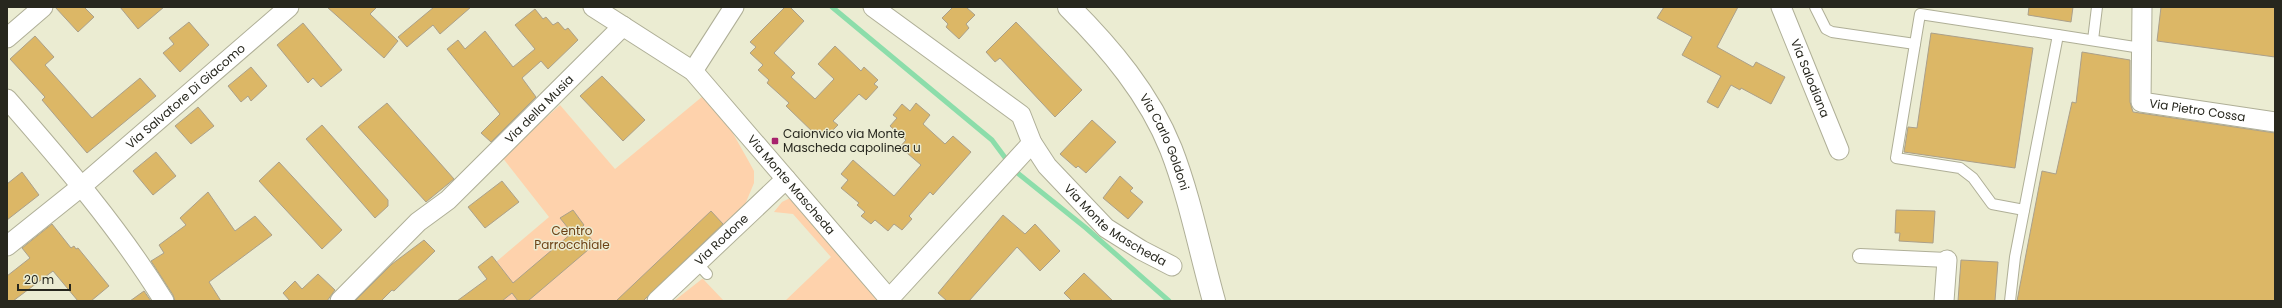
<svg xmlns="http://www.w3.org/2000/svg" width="2282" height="308" font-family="Poppins,sans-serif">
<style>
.green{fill:#fed2ac}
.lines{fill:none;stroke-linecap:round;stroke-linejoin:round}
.stream{stroke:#8cddaa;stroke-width:5}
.building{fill:#dcb766;stroke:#aba08a}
.service-casing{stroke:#afaf97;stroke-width:12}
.pedestrian-casing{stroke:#afaf97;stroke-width:16}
.minor-casing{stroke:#afaf97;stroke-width:21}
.tertiary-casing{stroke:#afaf97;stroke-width:24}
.service{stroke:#fff;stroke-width:10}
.pedestrian{stroke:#fff;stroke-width:14}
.minor{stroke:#fff;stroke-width:19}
.tertiary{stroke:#fff;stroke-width:22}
.poi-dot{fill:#a7226c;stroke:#ebecd2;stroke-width:1.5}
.labels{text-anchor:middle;stroke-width:3;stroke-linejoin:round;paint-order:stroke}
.street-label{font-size:12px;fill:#27271e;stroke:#ebecd2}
.poi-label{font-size:12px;fill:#27271e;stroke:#ebecd2;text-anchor:start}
.park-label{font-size:12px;fill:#6d4215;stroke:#ebecd2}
</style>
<rect width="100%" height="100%" fill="#ebecd2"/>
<g class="green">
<polygon points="703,96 722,114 748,160 754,171 754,183 744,207 644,301 502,301 496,262 549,217 502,157 560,105 615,169"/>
<polygon points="790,198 803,206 881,301 785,301 831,257 793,214 774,212 782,202"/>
<polygon points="703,279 724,301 674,301 702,279"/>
</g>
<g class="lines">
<polyline class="stream" points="832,7 992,140 1015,171 1086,228 1169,301"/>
</g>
<g class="building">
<polygon points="55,7 84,7 94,17 78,32"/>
<polygon points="120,7 164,7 138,29"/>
<polygon points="327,7 377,7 370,14 398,41 384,58"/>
<polygon points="434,7 471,7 440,34 433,25 407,47 398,37"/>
<polygon points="785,7 790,7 804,21 774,53 795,73 791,77 815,99 834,79 818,64 835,46 861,71 864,67 878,80 874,84 878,87 866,100 859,94 833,121 838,125 825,138 821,135 818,137 786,106 789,103 767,83 769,80 758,70 763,65 750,53 756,47 750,42"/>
<polygon points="953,7 966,7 975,15 966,24 969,28 959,39 946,27 948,24 942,18"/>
<polygon points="1664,7 1738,7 1717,47 1753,67 1756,62 1785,77 1771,104 1741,88 1740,90 1731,85 1718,108 1707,102 1721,76 1682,55 1692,37 1657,18"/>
<polygon points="2029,7 2073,7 2071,22 2028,15"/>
<polygon points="2161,7 2275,7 2275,57 2157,41"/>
<polygon points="535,9 543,19 546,17 553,25 558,22 565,30 568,28 578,40 548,69 541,61 522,78 536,97 491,142 481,133 500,114 447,49 458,40 465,49 485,31 513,67 535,49 515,25"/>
<polygon points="189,22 209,45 180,72 163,53 174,44 169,38"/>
<polygon points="1016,22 1082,90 1055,117 1000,58 995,62 986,52"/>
<polygon points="303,23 342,70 321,87 313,78 308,83 277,45"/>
<polygon points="1931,33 2033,48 2015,168 1904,152 1908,127 1917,128"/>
<polygon points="35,36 54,57 45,65 92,118 140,78 156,96 87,153 42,100 45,97 10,59"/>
<polygon points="2082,52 2130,60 2130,102 2133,112 2275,133 2275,301 2017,301 2042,171 2056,174 2072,102 2076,103"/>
<polygon points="251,67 267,86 251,101 248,96 241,102 228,86"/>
<polygon points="602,76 645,120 623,141 580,96"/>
<polygon points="387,103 454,179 426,202 358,127"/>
<polygon points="916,103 930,115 923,124 945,144 953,136 971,152 933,195 930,192 909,216 912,219 902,230 894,224 888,231 875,220 871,224 861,216 865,212 857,205 859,203 841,188 848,180 841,174 853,160 894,196 921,165 900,147 906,140 890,126 897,118 893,115 902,104 910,111"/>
<polygon points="198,107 214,126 191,144 175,126"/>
<polygon points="1092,120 1116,142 1086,173 1078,166 1076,168 1060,154"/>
<polygon points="322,125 388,200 388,206 375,218 306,139"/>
<polygon points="156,152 176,176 153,195 133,171"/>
<polygon points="279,162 342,230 322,249 259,181"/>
<polygon points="22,172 39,195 7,220 7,184"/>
<polygon points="1120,176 1133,188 1130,191 1143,202 1128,219 1103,198"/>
<polygon points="502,181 519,202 485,228 468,207"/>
<polygon points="208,192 235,231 255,216 272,235 209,282 221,301 175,301 173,295 151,261 164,253 159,245 186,225 180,218"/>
<polygon points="573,210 584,225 582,227 595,244 528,301 518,301 512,293 502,301 457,301 487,279 478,267 492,256 513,283 572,233 560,218"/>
<polygon points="1896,210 1935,211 1933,243 1899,241 1900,233 1895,233"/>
<polygon points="711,211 723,224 647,297 643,301 616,301"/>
<polygon points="1003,215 1025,234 1035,224 1060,251 1040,271 1017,247 969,301 947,301 938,293"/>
<polygon points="52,224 71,248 74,246 76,249 78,248 109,286 91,301 78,301 53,271 13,301 7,301 7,276 30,258 22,248"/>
<polygon points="424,240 435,251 394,291 392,290 381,301 355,301 392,264"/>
<polygon points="1961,260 1998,262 1995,301 1958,301"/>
<polygon points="1084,273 1113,301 1072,301 1064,293"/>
<polygon points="318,274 335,290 327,301 290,301 283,293 295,281 302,289"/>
<polygon points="144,291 151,301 130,301"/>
</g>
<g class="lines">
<defs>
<g id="service">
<polyline points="1815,7 1826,29 1832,32 1915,44"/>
<polyline points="2093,40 2097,7"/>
<polyline points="2024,210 1992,204 1973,178 1960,168 1896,158 1920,14 2058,35"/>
<polyline points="697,263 707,274"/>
<polyline points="2010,301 2015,257 2058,35 2141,48"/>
</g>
<polyline id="pedestrian" points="1860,256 1947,260"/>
<g id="minor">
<path id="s1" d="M593,7L693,71L891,301"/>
<path id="s2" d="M873,7L1021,115L1032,143L1047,166L1106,228L1141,250L1172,266"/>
<path id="s3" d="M1781,7L1839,150"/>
<path id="s4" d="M2142,7L2141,102L2275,122"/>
<polyline points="7,38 43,7"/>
<polyline points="693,71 734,7"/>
<path d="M7,99C63,163 119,228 164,301"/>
<path id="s5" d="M7,246L82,186L289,7"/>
<polyline points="889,299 1032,143"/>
<path id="s6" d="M340,301L418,222L448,200L623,26"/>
<path id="s7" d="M657,301L786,179"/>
<polyline points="1944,301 1947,260"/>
</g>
<g id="tertiary">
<path id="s8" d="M1069,7C1110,48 1149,94 1171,149C1190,198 1200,251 1214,301"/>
</g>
</defs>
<use href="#service" class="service-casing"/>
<use href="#pedestrian" class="pedestrian-casing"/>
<use href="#minor" class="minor-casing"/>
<use href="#tertiary" class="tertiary-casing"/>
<use href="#service" class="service"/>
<use href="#pedestrian" class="pedestrian"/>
<use href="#minor" class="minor"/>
<use href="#tertiary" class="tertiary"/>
</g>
<rect class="poi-dot" x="771" y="137" width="8" height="8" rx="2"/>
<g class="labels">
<g class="street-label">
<text dy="4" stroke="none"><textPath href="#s3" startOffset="77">Via Salodiana</textPath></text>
<text dy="4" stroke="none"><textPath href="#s5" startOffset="233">Via Salvatore Di Giacomo</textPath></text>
<text dy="4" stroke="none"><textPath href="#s6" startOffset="277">Via della Musia</textPath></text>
<text dy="4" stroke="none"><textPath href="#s4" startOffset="152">Via Pietro Cossa</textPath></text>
<text dy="4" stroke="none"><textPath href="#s8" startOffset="167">Via Carlo Goldoni</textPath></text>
<text dy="4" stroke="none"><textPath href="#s1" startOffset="269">Via Monte Mascheda</textPath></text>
<text dy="4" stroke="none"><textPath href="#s2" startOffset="332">Via Monte Mascheda</textPath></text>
<text dy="4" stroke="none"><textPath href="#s7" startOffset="89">Via Rodone</textPath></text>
</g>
<g class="poi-label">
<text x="783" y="138">Caionvico via Monte<tspan x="783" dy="14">Mascheda capolinea u</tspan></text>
</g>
<g class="park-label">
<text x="572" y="235">Centro<tspan x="572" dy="14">Parrocchiale</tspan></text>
</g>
</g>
<rect width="2282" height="308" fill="none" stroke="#27271e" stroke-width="16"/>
<path d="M18 284v6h52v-6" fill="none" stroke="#27271e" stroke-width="2"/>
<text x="24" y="284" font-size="12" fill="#27271e" stroke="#ebecd2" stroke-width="3" paint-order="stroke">20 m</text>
</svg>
